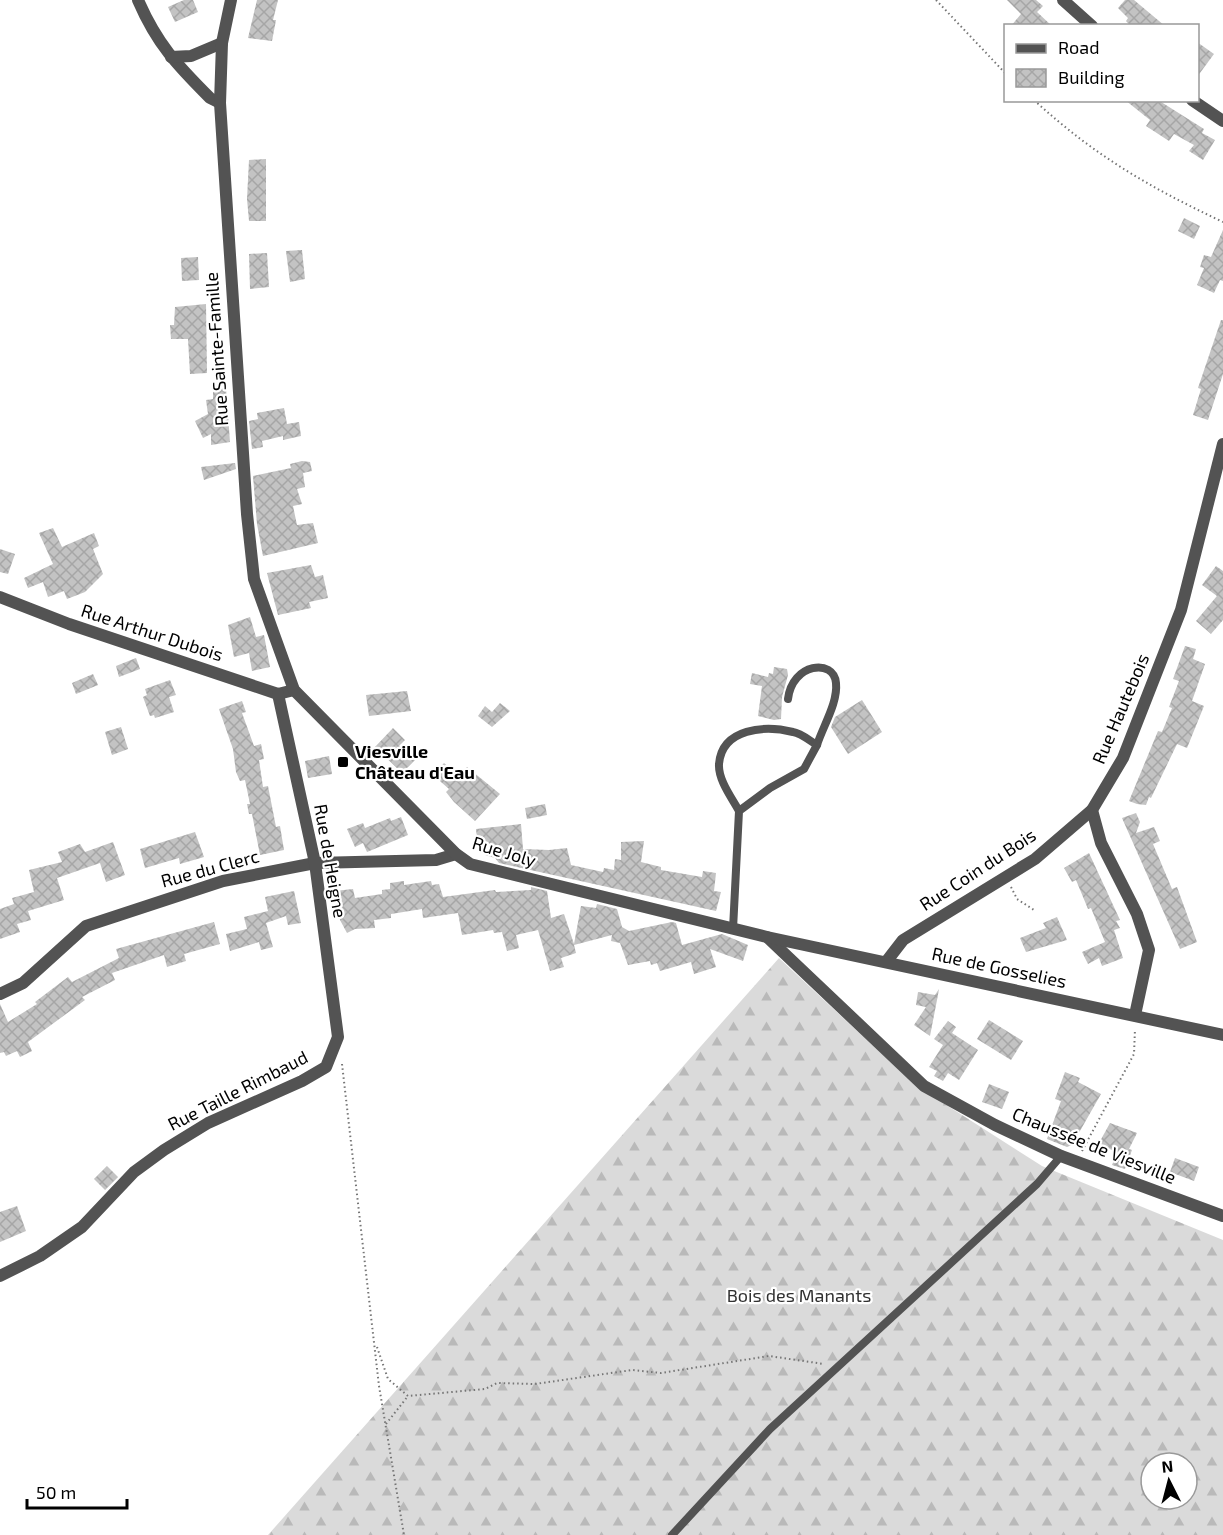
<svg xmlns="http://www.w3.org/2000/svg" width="1223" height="1535" font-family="'Exo 2',sans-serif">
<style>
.forest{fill:url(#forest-firs);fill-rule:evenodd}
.building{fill:url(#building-cross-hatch)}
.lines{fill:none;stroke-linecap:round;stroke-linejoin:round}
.path{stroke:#757575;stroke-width:2;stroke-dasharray:1.5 3;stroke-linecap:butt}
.service{stroke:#535353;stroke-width:8}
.minor{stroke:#535353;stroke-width:12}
.tertiary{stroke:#535353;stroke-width:12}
.poi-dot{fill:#000;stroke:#fff;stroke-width:2}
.labels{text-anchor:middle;stroke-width:4.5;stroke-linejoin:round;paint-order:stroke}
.street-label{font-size:18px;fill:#000;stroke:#fff}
.poi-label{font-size:18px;font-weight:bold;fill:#000;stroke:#fff;text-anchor:start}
.park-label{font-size:18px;fill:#313131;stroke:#fff}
</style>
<defs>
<pattern id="forest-firs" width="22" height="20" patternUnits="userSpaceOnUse" patternTransform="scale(1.5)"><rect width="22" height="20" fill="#dadada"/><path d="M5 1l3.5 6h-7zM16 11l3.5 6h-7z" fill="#b9b9b9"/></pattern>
<pattern id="building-cross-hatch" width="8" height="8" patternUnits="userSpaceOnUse" patternTransform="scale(1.5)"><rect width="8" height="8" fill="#c3c3c3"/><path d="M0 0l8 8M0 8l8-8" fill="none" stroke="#a6a6a6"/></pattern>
</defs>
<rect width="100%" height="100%" fill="#fff"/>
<path class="forest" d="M779,958L915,1085L1042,1166L1223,1240V1535H268ZM1151,1463H1187V1499H1151Z"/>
<g class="building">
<polygon points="184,0 193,0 198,12 175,22 168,7"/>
<polygon points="257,0 278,0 273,20 276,20 272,41 248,38"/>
<polygon points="1007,0 1036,0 1043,6 1037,12 1052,26 1011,26 1021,14"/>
<polygon points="1125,0 1134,0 1165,26 1131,26 1126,21 1128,18 1118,8"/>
<polygon points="1197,42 1214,54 1197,77"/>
<polygon points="1125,100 1158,100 1204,129 1202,133 1215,140 1203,160 1189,151 1194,145 1174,134 1169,141 1146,126 1150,120"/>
<polygon points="266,159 266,221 249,221 247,199 249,160"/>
<polygon points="1184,218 1200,226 1194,239 1178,231"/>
<polygon points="1223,230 1223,281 1220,280 1214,293 1197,285 1204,268 1200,267 1204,255 1211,257"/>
<polygon points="302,250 305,279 290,282 286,251"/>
<polygon points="267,253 269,287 250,289 249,254"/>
<polygon points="198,257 199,280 182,281 181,258"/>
<polygon points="206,304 207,373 190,374 188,339 171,339 170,325 174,325 175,307"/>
<polygon points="1221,320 1223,320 1223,374 1208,420 1193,415 1201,389 1198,388"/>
<polygon points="226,388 230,442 211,445 211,434 203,438 195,421 208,414 206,400 213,399 213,390"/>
<polygon points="284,408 287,424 299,422 301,436 283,440 283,436 262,441 263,447 252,449 249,421 258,419 257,413"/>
<polygon points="302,461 310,462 312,471 303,473 305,487 297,489 302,504 293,506 297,525 313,523 318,543 263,556 257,524 253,476 291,468 290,464"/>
<polygon points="235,463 236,469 204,480 201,467"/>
<polygon points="53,528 62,547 94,533 99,546 93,549 103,574 85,592 67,599 64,591 48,597 43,582 28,588 24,578 53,564 39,533"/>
<polygon points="0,549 15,554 8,574 0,572"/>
<polygon points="311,565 315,577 323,575 328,598 309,602 311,608 278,615 267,573"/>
<polygon points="1216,566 1223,571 1223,620 1211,634 1196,621 1217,596 1202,585"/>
<polygon points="250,617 256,637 264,635 270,667 252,671 249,653 234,657 228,625"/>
<polygon points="1185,646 1196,649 1193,659 1205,664 1192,701 1204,706 1187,748 1177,744 1151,798 1149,797 1146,805 1137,804 1129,801 1158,731 1162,732 1172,708 1169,707 1179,681 1173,679"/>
<polygon points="136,658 140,669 119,677 116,666"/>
<polygon points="774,667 787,669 788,675 782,697 781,719 774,720 758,716 762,686 750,684 752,673 768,677 769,673 773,674"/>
<polygon points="93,674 98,685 76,694 72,683"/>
<polygon points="170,680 176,695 169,697 174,712 155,718 154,715 150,716 143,697 147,695 145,689"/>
<polygon points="407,691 411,711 369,716 366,695"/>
<polygon points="862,700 882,732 848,754 831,727 835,717"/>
<polygon points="242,701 246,712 242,713 254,746 261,744 264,759 259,760 263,787 268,786 276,827 280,826 284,850 260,855 252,814 249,814 247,804 250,804 245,780 240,781 236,772 233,749 219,709"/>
<polygon points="500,703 510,711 492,727 478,716 485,706 492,712"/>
<polygon points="121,727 128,749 112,755 105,732"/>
<polygon points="393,728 405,740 399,746 415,760 402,773 375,747"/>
<polygon points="329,756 332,774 308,778 305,761"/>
<polygon points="444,763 459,776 467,767 500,794 475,821 454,802 446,792 449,789 433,775"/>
<polygon points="545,804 547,815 527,819 525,808"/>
<polygon points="1136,813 1140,822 1136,833 1154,827 1160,841 1153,844 1172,889 1177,887 1197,942 1180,949 1122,818"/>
<polygon points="401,817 408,835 367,852 363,843 355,847 347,829 363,823 365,828 390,818 391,821"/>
<polygon points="521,824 523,849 549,850 567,848 571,865 603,872 604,868 614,870 615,859 621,860 621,842 644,841 641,862 661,867 661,870 702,877 703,871 716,873 714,891 721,892 716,911 499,863 495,858 485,855 484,849 478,850 476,829"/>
<polygon points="195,832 204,857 180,864 179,858 145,868 140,849"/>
<polygon points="113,842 125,875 106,882 100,863 57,878 64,900 28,911 31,920 17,924 20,932 0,939 0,909 14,904 12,898 34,892 29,870 62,862 58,852 80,844 85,852"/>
<polygon points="1089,853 1120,920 1116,921 1120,928 1114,930 1123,958 1102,966 1099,958 1088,964 1082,952 1105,942 1091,908 1088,909 1076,880 1072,882 1064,868"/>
<polygon points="404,881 404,885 431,881 432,885 439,884 443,897 495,890 496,892 531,890 531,887 547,891 551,918 564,914 574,944 581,906 596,908 597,904 617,909 622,927 629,931 672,922 676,923 682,945 722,934 748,945 743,961 710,949 716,967 694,974 691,962 660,971 657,963 651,965 650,961 628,965 620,943 611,941 612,935 574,945 576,953 561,958 564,967 550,971 538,930 516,935 519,948 507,951 502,932 494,933 493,930 462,935 458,913 423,918 422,909 391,914 391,918 374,920 375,928 355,929 347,933 340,920 335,891 353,889 355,898 382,894 382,890 390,889 390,883"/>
<polygon points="294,891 301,923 288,925 286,916 266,923 273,947 261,950 259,942 230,951 226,934 247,929 244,917 268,911 265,897"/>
<polygon points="1057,917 1067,940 1026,952 1020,938 1046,928 1043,923"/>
<polygon points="214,922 220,944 184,954 186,961 167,967 164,955 112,973 115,980 82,997 85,1000 28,1042 32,1051 20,1057 17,1051 6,1056 4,1052 0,1053 0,1004 8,1022 37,1004 35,1002 68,977 72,982 119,958 116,949"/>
<polygon points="939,989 937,1000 930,1036 914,1025 926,1007 916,1005 918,992 935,995"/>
<polygon points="989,1020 1023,1041 1011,1060 977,1039"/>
<polygon points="948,1021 956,1027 952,1033 978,1050 959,1080 948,1073 943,1081 934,1076 937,1071 929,1067 943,1045 934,1039"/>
<polygon points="1065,1072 1080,1078 1078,1082 1101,1094 1072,1145 1067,1147 1047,1139 1061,1101 1055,1099"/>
<polygon points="989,1084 1009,1092 1002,1109 982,1102"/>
<polygon points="1110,1123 1137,1133 1129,1149 1132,1150 1125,1169 1112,1165 1117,1153 1099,1143"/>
<polygon points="1175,1158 1199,1167 1194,1181 1170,1172"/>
<polygon points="107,1166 118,1177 105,1190 94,1179"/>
<polygon points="17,1206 26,1231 0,1242 0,1212"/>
</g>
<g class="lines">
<g class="path">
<polyline points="936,0 1006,74"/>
<path d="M1034,100C1095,156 1149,187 1223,222"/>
<polyline points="1011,887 1017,899 1034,910"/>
<polyline points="342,1064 379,1386 404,1535"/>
<polyline points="1082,1151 1134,1054 1135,1029"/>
<polyline points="377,1347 388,1379 408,1396 485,1389 497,1383 535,1384 632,1370 661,1373 769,1356 824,1364"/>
<polyline points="386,1424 408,1396"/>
</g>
<g class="service">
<path d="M788,699C792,663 834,658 836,683C838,703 823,726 817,745"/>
<path d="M733,929L739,811L770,788L804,769L817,745C810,741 801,733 793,732C765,725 722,728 719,764C718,780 732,798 739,811"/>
<polyline points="672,1535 770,1429 1037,1184 1061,1156"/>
</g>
<g class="minor">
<path d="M138,0C157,44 177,65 210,98L220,103"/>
<polyline points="1063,0 1092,26"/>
<polyline points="171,57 191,56 222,43"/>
<polyline points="1192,100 1223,121"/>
<polyline points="0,597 69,624 278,694 294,690"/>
<polyline points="1092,810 1101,843 1137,914 1149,950 1135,1015"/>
<polyline points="767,937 924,1086 995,1125 1061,1156 1223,1216"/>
<polyline points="886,962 903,940 1035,859 1092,810 1123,758 1181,610 1223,444"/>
<polyline points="0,994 23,983 86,926 223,881 315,863 436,860 456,854"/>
<polyline points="0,1276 40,1256 82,1227 134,1172 164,1150 208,1123 302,1081 326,1067 338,1037 315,863 278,694"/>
</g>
<polyline class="tertiary" points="231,0 222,43 220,103 247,514 254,579 294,690 456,854 470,864 767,937 1223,1035"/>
</g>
<rect class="poi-dot" x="337" y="756" width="12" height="12" rx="3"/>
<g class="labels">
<g class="street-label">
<text transform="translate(217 349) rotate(-94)" y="6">Rue Sainte-Famille</text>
<text transform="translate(152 633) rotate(18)" y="6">Rue Arthur Dubois</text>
<text transform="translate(1121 709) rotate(-67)" y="6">Rue Hautebois</text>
<text transform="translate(504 852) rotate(17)" y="6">Rue Joly</text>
<text transform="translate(330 861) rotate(80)" y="6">Rue de Heigne</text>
<text transform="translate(210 869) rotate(-15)" y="6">Rue du Clerc</text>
<text transform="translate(978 870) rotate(-33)" y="6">Rue Coin du Bois</text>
<text transform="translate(999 968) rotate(12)" y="6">Rue de Gosselies</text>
<text transform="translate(238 1091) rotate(-27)" y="6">Rue Taille Rimbaud</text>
<text transform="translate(1094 1146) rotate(22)" y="6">Chaussée de Viesville</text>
</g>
<g class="poi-label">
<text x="355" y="758">Viesville<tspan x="355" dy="21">Château d'Eau</tspan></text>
</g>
<g class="park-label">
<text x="799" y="1302">Bois des Manants</text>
</g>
</g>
<rect x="1004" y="24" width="195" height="78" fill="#ffffff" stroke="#999999" stroke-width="1.5"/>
<rect x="1016" y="44" width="30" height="9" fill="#535353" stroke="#999999" stroke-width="1.5"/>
<text x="1058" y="54" font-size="18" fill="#000000">Road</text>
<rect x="1016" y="69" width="30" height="18" fill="url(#building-cross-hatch)" stroke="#999999" stroke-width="1.5"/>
<text x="1058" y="84" font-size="18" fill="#000000">Building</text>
<g transform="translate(1169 1481) rotate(354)"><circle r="28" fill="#ffffff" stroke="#999999" stroke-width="1.5"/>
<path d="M0-4.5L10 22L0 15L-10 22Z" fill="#000000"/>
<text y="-9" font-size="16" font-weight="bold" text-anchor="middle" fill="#000000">N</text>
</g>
<path d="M27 1499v9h100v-9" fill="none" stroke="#000000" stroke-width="3"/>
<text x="36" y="1499" font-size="18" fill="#000000" stroke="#ffffff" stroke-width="4.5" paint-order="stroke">50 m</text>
</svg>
